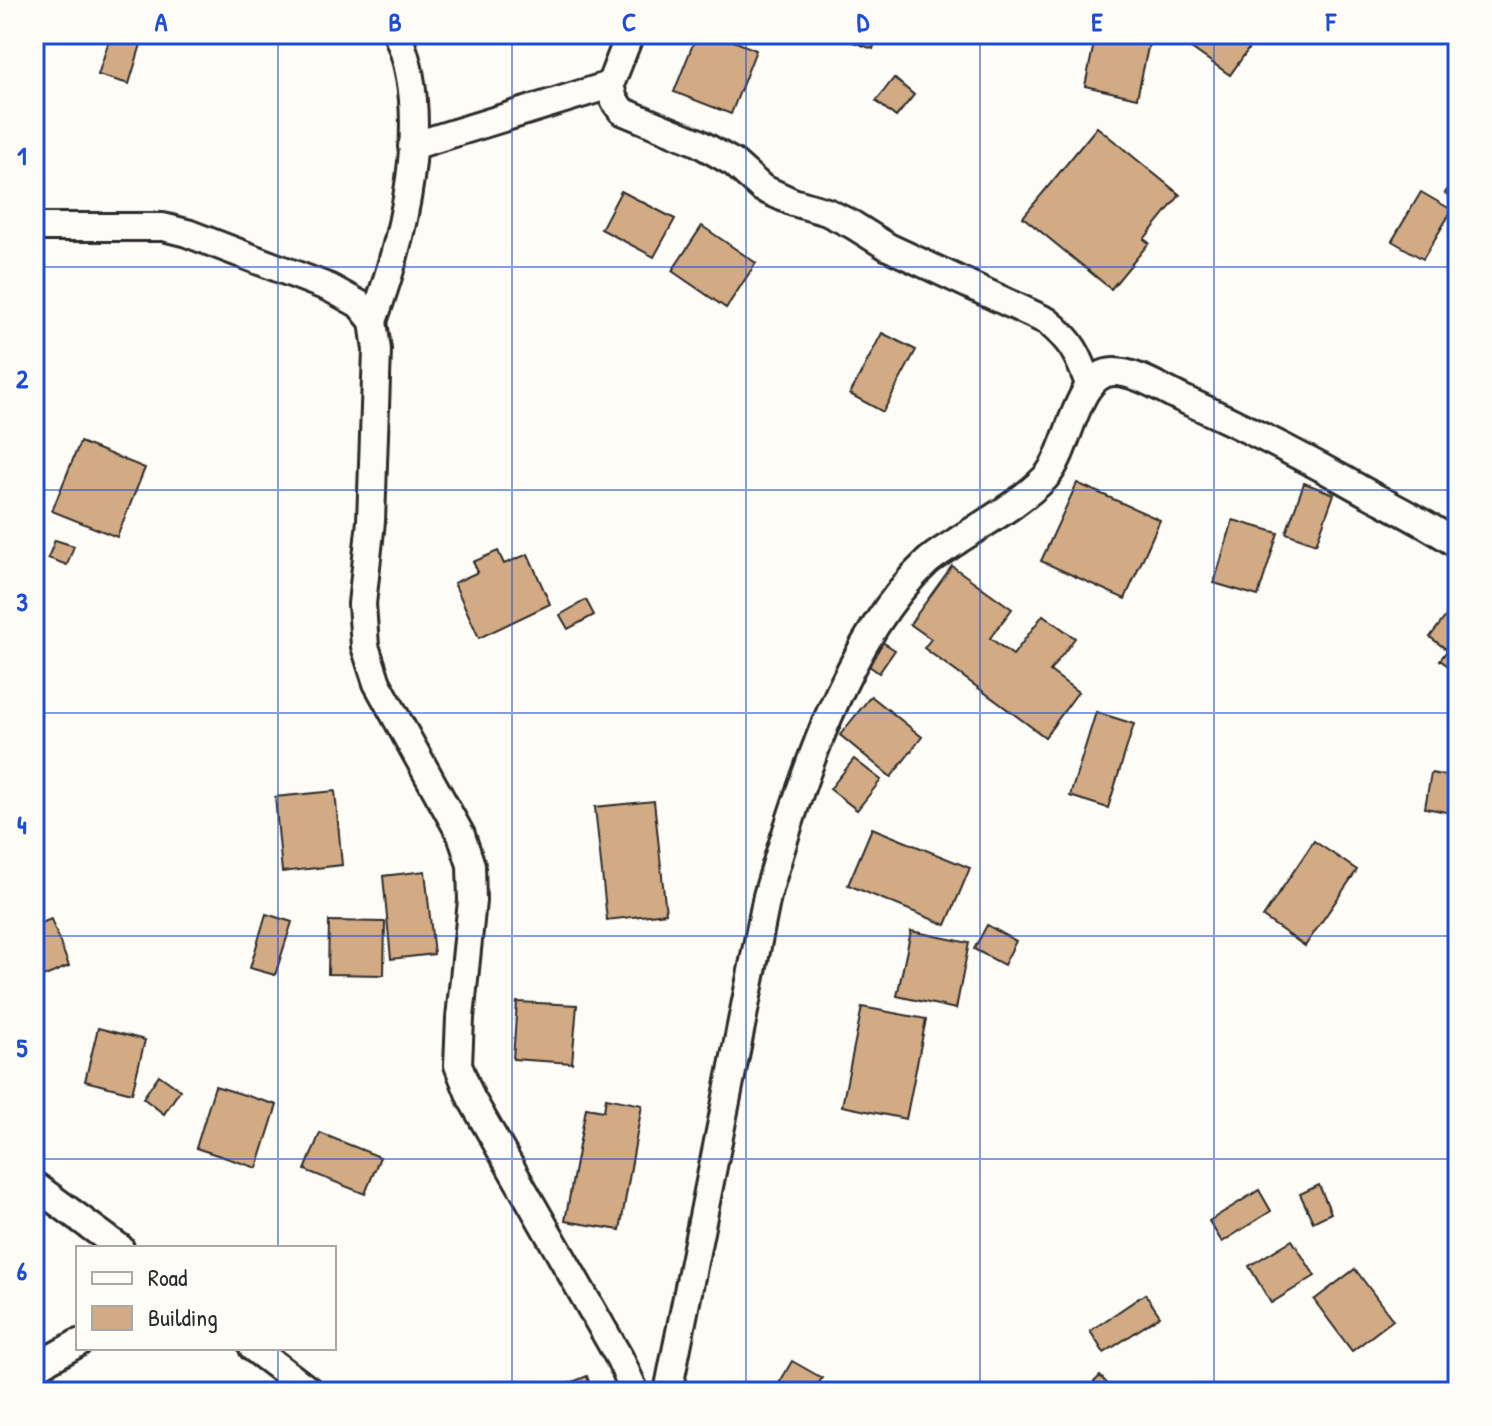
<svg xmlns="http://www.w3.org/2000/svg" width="1492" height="1426" font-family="'Patrick Hand',sans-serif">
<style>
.building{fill:#d2ab84;stroke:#2b2b2b;stroke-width:2}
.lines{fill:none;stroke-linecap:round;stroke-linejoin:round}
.street-casing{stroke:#2b2b2b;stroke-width:32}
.street{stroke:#fdfcf7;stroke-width:26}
.grid{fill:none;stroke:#1d4ed8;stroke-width:2;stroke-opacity:0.55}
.neatline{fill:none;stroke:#1d4ed8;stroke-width:3}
.grid-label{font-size:26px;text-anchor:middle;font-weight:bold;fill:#1d4ed8}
</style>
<rect width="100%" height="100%" fill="#fdfcf7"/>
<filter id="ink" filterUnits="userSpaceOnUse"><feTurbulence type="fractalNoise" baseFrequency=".0125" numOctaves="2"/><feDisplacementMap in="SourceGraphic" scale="16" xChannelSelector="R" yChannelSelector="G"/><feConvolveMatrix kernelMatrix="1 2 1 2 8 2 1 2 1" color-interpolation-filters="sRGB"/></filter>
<g filter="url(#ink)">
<g class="building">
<polygon points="111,34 120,34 142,41 129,84 98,75"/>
<polygon points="697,34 716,34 756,50 731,114 674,92"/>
<polygon points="830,34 878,34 873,49"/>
<polygon points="1096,34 1151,34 1137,98 1085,86"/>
<polygon points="1191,34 1259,34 1230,75 1184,43"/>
<polygon points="894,78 914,95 896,117 876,101"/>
<polygon points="1097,127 1180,195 1144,239 1149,243 1111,289 1023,217"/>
<polygon points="1458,175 1458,202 1445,193"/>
<polygon points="621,191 675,219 654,257 601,229"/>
<polygon points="1421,192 1452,210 1423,259 1392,241"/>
<polygon points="702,226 756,263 726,308 672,271"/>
<polygon points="882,333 916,350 883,412 850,394"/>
<polygon points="80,442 145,468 117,537 52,511"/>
<polygon points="1077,483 1160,520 1125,599 1041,561"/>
<polygon points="1304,483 1334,494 1316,544 1286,533"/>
<polygon points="1233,520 1278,533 1258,596 1214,583"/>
<polygon points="55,540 74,546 67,565 48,558"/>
<polygon points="498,551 504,564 528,554 550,604 479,638 454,583 478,572 473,562"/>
<polygon points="952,566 1012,609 990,638 1013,655 1043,615 1075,638 1050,671 1078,692 1045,737 924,648 931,639 910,624"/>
<polygon points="586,600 594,615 568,629 560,615"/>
<polygon points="1455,604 1458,606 1458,633 1446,649 1430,637"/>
<polygon points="1458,636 1458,673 1440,660"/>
<polygon points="876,638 895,650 879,673 861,660"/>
<polygon points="871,696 922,737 891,777 840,735"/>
<polygon points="1096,712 1134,724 1108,808 1070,796"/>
<polygon points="854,759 881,780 857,810 830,789"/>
<polygon points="1431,773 1458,778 1452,813 1425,808"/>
<polygon points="335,791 342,865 282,872 275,797"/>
<polygon points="654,801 666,913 607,920 595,807"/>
<polygon points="872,828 970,868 946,925 848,885"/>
<polygon points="1314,841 1357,870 1305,946 1263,917"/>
<polygon points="425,871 434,954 391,959 383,876"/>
<polygon points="266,914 292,922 275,975 250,968"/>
<polygon points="51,919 69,966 43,977 34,953 34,926"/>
<polygon points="329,921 385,922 384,975 328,974"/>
<polygon points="987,925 1016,941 1004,965 974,949"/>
<polygon points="911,931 969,943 956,1009 897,996"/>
<polygon points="517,1002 577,1005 572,1063 513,1059"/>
<polygon points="862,1007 926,1019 906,1119 842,1106"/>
<polygon points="98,1028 145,1040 132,1093 85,1081"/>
<polygon points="159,1075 180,1090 164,1114 143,1098"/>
<polygon points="215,1086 277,1105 257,1168 196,1148"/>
<polygon points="606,1098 642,1105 620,1230 565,1221 586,1108 604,1111"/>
<polygon points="320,1133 380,1157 365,1194 305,1170"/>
<polygon points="1319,1185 1331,1213 1313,1222 1300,1194"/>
<polygon points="1259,1190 1271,1211 1222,1242 1209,1221"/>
<polygon points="1292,1240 1315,1276 1271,1303 1249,1266"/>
<polygon points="1355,1269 1393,1320 1352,1351 1314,1300"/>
<polygon points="1145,1294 1160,1316 1104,1353 1090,1331"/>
<polygon points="792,1361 822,1378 813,1392 785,1392 777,1387"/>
<polygon points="587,1376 591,1388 582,1392 568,1392 565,1385"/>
<polygon points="1100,1376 1115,1392 1084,1392"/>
</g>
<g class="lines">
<defs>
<g id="street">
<path d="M630,34L610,85L614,100L622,111L697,142L734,163L762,188L793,202L827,212L853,225L888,247L1047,321C1072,341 1078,354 1089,384"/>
<polyline points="412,146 610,85"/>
<polyline points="34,227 163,227 187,233 330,288 359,304 373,321 377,350 371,521 362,604 365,646 377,683 461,835 471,865 472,901 460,1018 458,1065 471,1098 620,1359 635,1392"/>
<path d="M373,321C403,240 434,116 397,34"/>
<polyline points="34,1185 120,1248"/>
<polyline points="253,1348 311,1392"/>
<polyline points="34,1368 78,1343"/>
<path d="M668,1392L767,896C797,792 846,637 927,562C936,554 947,548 957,541C986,522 1020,503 1045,478C1070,452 1075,372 1114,372C1136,372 1162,389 1181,398C1245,427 1308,459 1369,494C1399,510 1431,526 1458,545"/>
</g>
</defs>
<use href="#street" class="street-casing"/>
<use href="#street" class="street"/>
</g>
</g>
<path class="grid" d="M278,34V1248M512,34V1392M746,34V1392M980,34V1392M1214,34V1392M34,267H1458M34,490H1458M34,713H1458M34,936H1458M34,1159H1458M278,1348V1392"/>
<rect width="1492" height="1426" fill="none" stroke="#fdfcf7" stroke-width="88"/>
<rect x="76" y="1246" width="260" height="104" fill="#fdfcf7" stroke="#a9a8a5" stroke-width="2"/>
<rect x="92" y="1272" width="40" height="12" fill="#fdfcf7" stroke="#a9a8a5" stroke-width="2"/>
<text x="148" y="1286" font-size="24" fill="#2b2b2b">Road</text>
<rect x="92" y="1306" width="40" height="24" fill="#d2ab84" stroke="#a9a8a5" stroke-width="2"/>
<text x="148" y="1326" font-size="24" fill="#2b2b2b">Building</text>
<rect x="44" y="44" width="1404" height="1338" class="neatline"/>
<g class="grid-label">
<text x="161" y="31">A</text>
<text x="395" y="31">B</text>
<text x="629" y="31">C</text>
<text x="863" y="31">D</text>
<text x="1097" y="31">E</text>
<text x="1331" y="31">F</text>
<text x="22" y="165">1</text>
<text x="22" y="388">2</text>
<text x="22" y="611">3</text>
<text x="22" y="834">4</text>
<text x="22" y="1057">5</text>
<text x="22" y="1280">6</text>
</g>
</svg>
